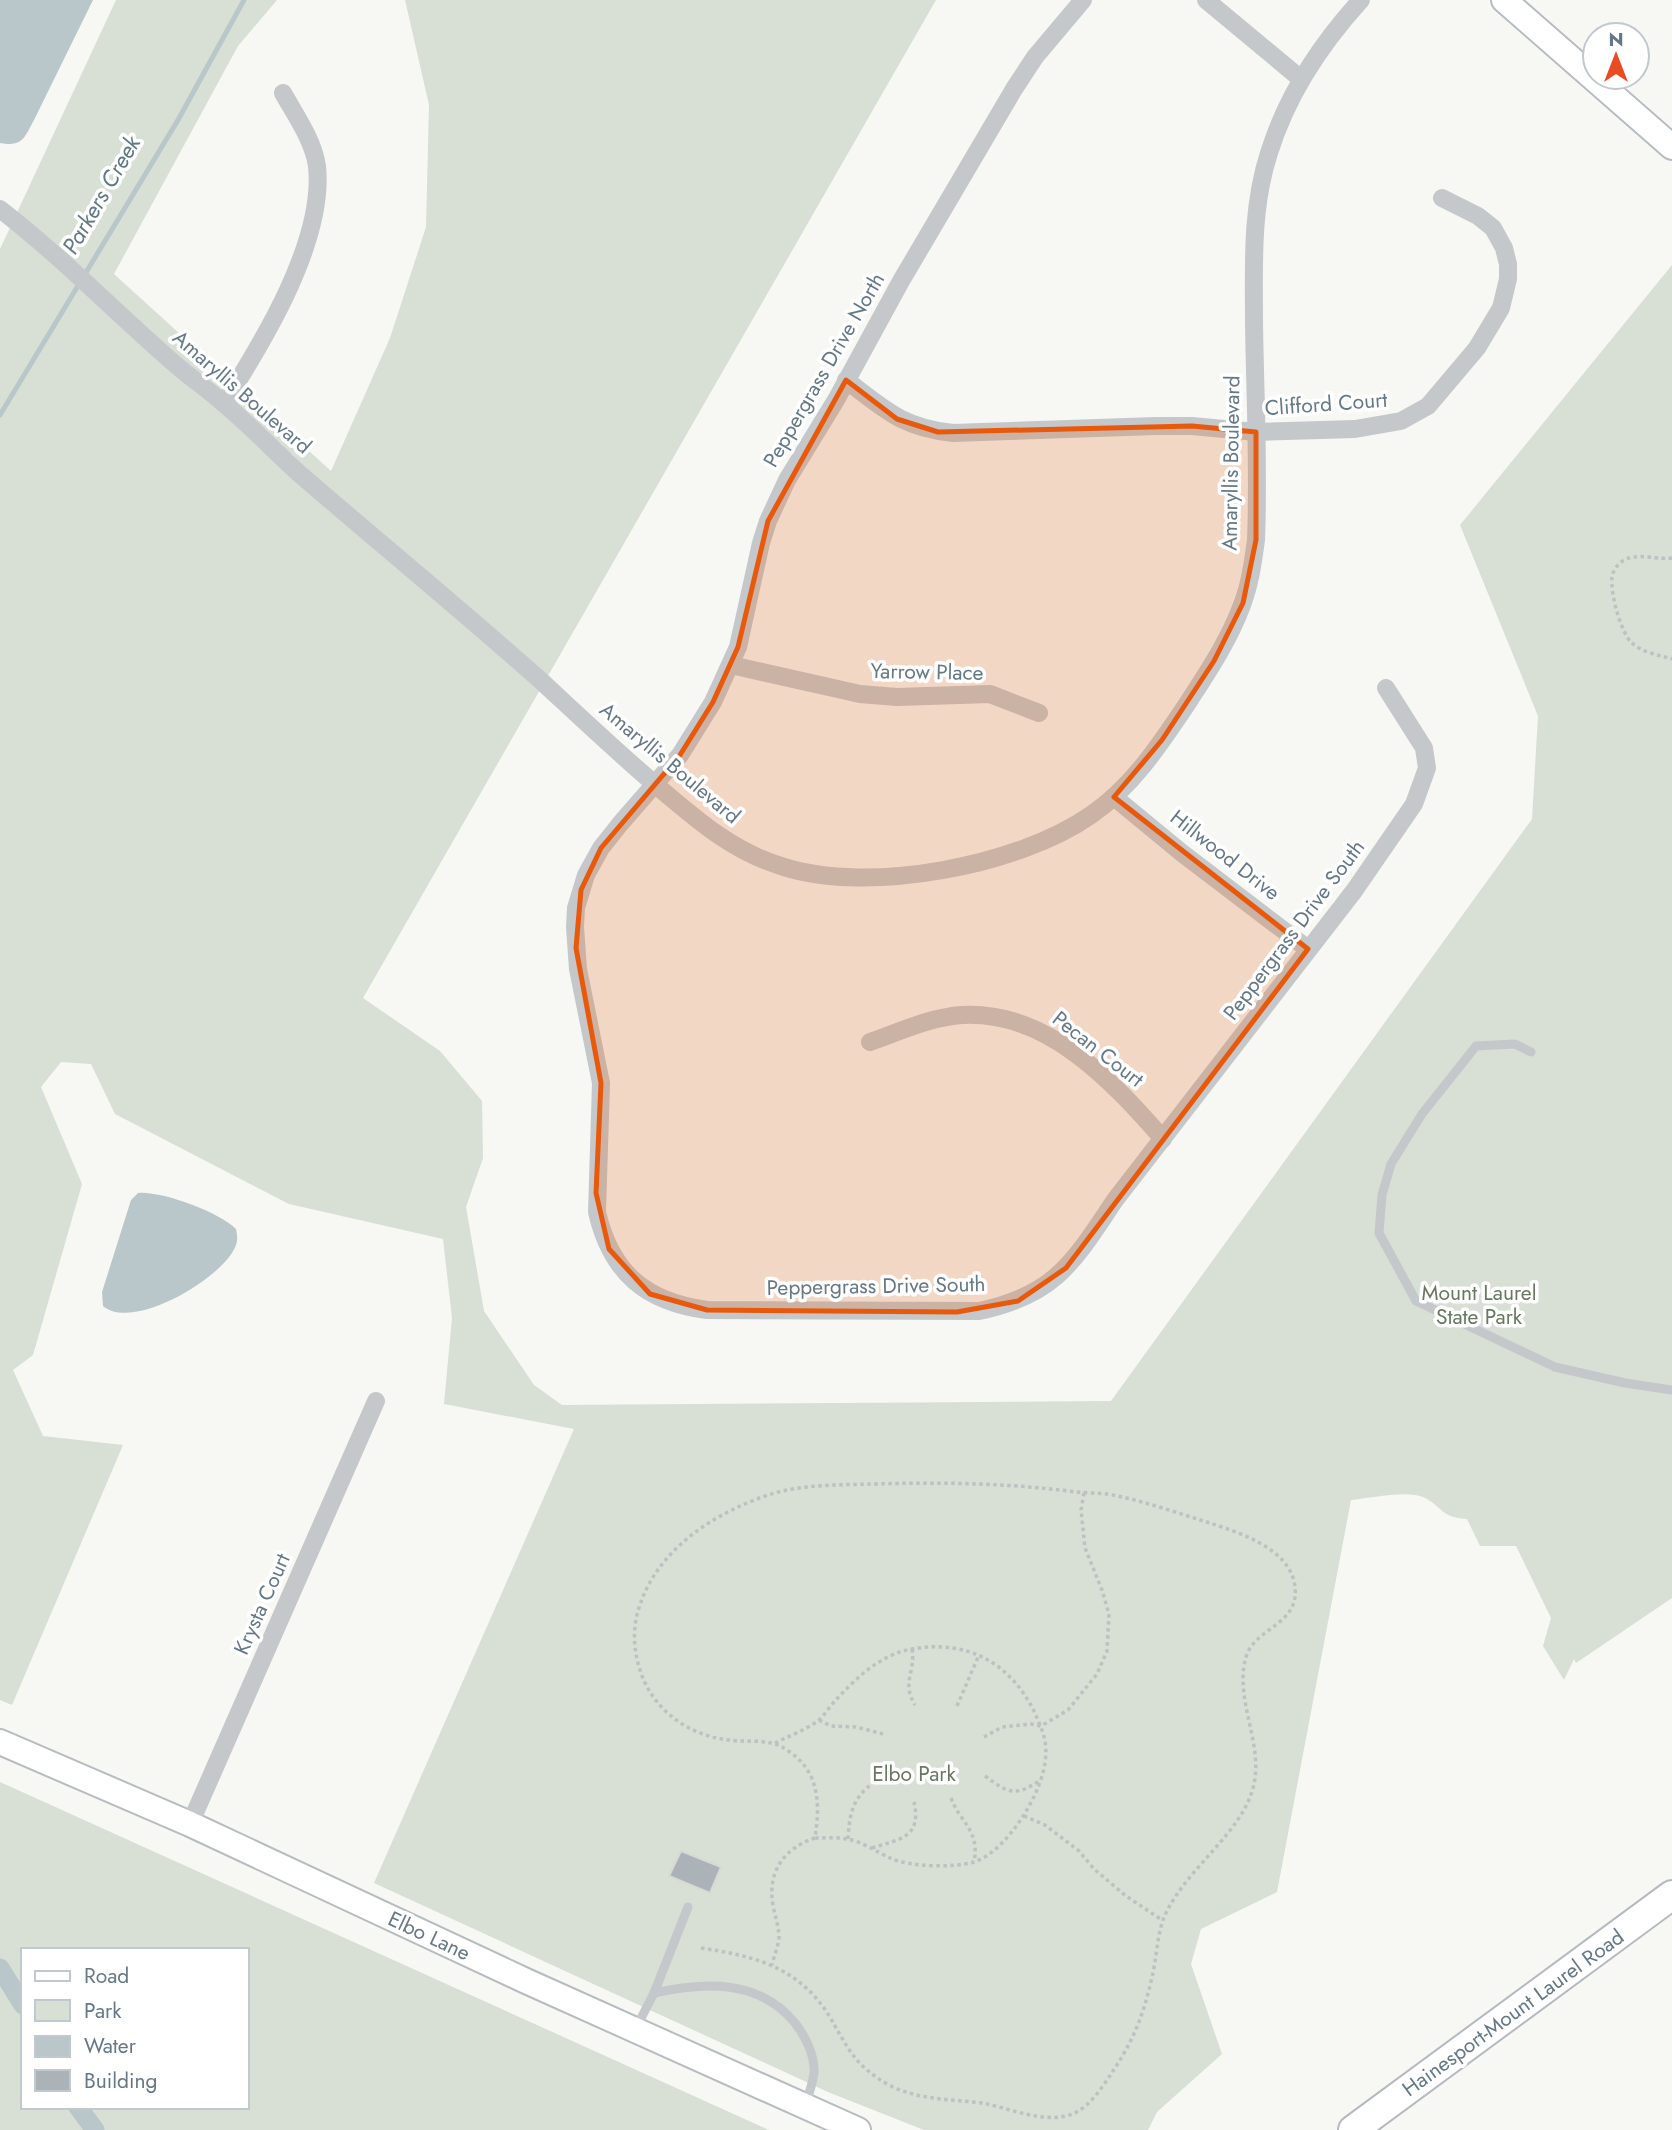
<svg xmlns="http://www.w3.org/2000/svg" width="1672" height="2130" font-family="Jost,sans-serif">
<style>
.green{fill:#d8dfd5;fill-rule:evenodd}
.water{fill:#bac7ca}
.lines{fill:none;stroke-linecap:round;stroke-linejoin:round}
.stream{stroke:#bac7ca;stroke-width:5}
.canal{stroke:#bac7ca;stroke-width:19}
.building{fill:#abb3b9;stroke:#d8d8d6;stroke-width:2}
.secondary-casing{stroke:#b6bcc0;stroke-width:28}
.primary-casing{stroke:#b5babe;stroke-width:32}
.path{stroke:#bec0c2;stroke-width:3.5;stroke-dasharray:3.5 3.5;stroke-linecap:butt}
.lane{stroke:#c4c8cb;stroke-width:9}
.street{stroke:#c4c8cb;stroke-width:18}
.secondary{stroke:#fff;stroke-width:24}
.primary{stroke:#fff;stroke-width:28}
.marked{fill:#e8590c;fill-opacity:0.2;stroke:#e8590c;stroke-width:5;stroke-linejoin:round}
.labels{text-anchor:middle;stroke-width:7;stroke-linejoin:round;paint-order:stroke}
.street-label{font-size:21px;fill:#657886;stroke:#fff}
.park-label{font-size:21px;fill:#667860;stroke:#fff}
.water-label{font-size:23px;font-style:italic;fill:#607a82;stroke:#fff}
</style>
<rect width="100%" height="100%" fill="#f7f7f4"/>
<g class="green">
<path d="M116,0H277L238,46L114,274L331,471L390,338L426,227L429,105L405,0H936L363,998L440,1051L482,1101L483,1158L466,1207L484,1311L534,1385L562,1405L1111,1401L1532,819L1538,716L1460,525L1672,265V1598L1576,1663L1574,1659L1564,1680L1543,1646L1551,1618L1516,1546H1480L1467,1519C1439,1517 1444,1507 1423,1497C1407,1490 1369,1498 1351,1500L1277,1892L1201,1929L1191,1964L1222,2054L1157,2112L1148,2130H924L828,2092L374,1883L574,1429L444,1404L452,1318L443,1239L289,1204L115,1114L91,1064L61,1062L41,1087L82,1184L33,1355L13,1370L43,1436L123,1445L12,1705L0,1700V249Z"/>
<path d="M0,1782L769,2130H0ZM23,1950H247V2107H23Z"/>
</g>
<g class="water">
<path d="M0,0H93L34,120C24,138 23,147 0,143Z"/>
<path d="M138,1193C162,1191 219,1212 236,1229C237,1234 238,1240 236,1245C225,1277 133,1332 103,1306L102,1292L131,1200Z"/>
</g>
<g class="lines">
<polyline class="stream" points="0,415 178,120 244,0"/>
<g class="canal">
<polyline points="0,1968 23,2005"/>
<polyline points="78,2107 95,2130"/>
</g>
</g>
<polygon class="building" points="681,1851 721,1867 710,1893 669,1876"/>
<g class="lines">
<defs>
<g id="secondary">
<polyline points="1504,0 1672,147"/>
<polyline points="0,1742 190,1824 526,1981 858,2130"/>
</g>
<polyline id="primary" points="1353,2130 1672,1895"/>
</defs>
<use href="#secondary" class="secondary-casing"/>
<use href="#primary" class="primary-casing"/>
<g class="path">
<path d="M1672,558C1658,560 1642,554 1629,558C1621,560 1613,569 1612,577C1610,592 1621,634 1632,643C1643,653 1659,655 1672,659"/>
<path d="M912,1649C916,1672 901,1682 915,1705"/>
<polyline points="957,1706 979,1655"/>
<polyline points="819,1720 831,1726 856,1727 883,1734"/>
<polyline points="984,1737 1002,1727 1031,1724 1041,1726 1068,1710 1097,1674 1107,1651 1109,1614 1102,1590 1085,1548 1081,1510 1084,1493"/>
<path d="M775,1743C789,1736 805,1730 818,1721C824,1716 829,1707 835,1701C856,1678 881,1654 912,1649C967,1639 1010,1663 1034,1711C1038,1721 1043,1730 1045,1741C1050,1771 1032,1805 1014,1829C1004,1842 991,1856 974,1862C953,1868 910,1867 890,1858C877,1852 861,1841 847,1839C837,1837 825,1838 815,1838"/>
<path d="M985,1776C1008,1793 1015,1797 1039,1781"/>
<path d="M951,1798C961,1824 980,1830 974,1862"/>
<polyline points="1024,1816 1045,1825 1079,1851 1094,1869 1126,1896 1162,1920"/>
<path d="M848,1839C850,1804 856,1794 884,1775"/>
<path d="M872,1848C900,1839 922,1838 914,1802"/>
<path d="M701,1948C753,1956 797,1966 828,2014C848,2047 852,2064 889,2085C918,2100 950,2099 982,2103C1009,2108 1039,2122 1066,2116C1084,2112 1095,2097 1105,2083C1131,2045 1142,2022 1152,1977C1157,1957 1157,1933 1165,1915C1187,1867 1244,1832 1254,1784C1263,1742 1234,1699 1246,1657C1255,1626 1304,1625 1294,1581C1285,1547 1240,1533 1210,1523C1177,1513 1142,1500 1107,1494C1097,1493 1086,1493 1076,1492C1008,1483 942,1482 874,1484C839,1485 802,1484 768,1495C712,1514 655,1551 638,1611C632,1632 634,1653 641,1673C654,1711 690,1736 729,1740C743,1742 758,1740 771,1743C778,1744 784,1748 790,1752C820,1773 820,1805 815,1838C784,1848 767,1872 773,1905C775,1917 779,1926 779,1938C778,1947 774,1956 772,1965"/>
</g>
<g class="lane">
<polyline points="1531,1052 1515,1044 1476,1046 1422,1114 1391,1164 1382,1195 1379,1233 1416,1301 1555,1367 1625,1383 1672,1390"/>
<polyline points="654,1993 688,1907"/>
<path d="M636,2028L654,1993C705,1982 759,1979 795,2023C805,2036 815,2055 814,2073C813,2083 808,2095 806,2105"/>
</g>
<g class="street">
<path d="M1083,0L1035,57L1014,89L901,281L836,400L787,480L768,521L761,543L738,647L713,702L680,755L620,824L601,848L586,875L576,908L575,927L578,969L601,1083L597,1212C611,1273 646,1302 707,1310L979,1311C1056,1295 1074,1261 1115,1200L1354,891L1414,804L1427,768L1424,748L1386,688"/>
<polyline points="1206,0 1301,79"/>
<path d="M0,209C62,257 117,314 176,365C191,378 207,389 222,402C250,425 275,452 302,476C381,544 461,610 539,679C578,715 617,752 657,786C697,820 733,852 784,867C869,894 1018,866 1091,815C1133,786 1161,743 1189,701C1209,670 1229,640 1242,605C1250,584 1253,562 1256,540C1259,467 1255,395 1254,322C1254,266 1251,208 1269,153C1287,95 1320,45 1361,0"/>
<path d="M846,380C885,410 903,428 953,433L1156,426H1192L1256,432L1355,429L1401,421L1428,406L1477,348L1501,308L1508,279V264L1504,248L1493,228L1478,216L1442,198"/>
<path d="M224,403C263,342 325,241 317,166C313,140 296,116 283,93"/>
<polyline points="731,665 860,694 897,697 990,694 1039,713"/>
<polyline points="1114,797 1182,853 1308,949"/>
<path d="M870,1042C899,1032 931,1017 962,1015C1047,1010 1112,1081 1163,1139"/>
<polyline points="190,1824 376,1401"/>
</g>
<use href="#secondary" class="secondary"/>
<use href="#primary" class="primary"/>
</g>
<path class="marked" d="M846,380L897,419L938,432L1192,426L1256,432V540L1243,603L1214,661L1162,740L1114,797L1308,949L1066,1268L1018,1301L957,1312L707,1310L650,1294L609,1249L596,1193L601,1083L576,948L581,890L601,848L680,755L713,702L738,647L768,521Z"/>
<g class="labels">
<g class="street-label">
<text transform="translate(824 370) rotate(-60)" y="7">Peppergrass Drive North</text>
<text transform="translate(242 392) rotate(41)" y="7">Amaryllis Boulevard</text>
<text transform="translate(1326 404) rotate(-4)" y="7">Clifford Court</text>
<text transform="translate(1231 463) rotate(-89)" y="7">Amaryllis Boulevard</text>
<text transform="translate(927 672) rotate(1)" y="7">Yarrow Place</text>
<text transform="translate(670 763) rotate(40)" y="7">Amaryllis Boulevard</text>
<text transform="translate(1225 855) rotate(38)" y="7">Hillwood Drive</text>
<text transform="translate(1294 930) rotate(-53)" y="7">Peppergrass Drive South</text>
<text transform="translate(1098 1049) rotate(38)" y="7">Pecan Court</text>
<text transform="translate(876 1286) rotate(-1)" y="7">Peppergrass Drive South</text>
<text transform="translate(262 1604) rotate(-66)" y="7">Krysta Court</text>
<text transform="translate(429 1936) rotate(25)" y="7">Elbo Lane</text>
<text transform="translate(1513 2013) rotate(-36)" y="7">Hainesport-Mount Laurel Road</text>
</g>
<g class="park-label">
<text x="1479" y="1300">Mount Laurel<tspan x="1479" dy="24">State Park</tspan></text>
<text x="914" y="1781">Elbo Park</text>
</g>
<g class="water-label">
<text transform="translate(101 195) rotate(-60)" y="8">Parkers Creek</text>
</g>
</g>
<rect x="21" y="1948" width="228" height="161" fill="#ffffff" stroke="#c1c9cf" stroke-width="2"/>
<rect x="35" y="1971" width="35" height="10" fill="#ffffff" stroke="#c1c9cf" stroke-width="2"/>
<text x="84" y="1983" font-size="21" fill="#657886">Road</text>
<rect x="35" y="2000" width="35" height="21" fill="#d8dfd5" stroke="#c1c9cf" stroke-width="2"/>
<text x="84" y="2018" font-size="21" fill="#657886">Park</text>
<rect x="35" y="2036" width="35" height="21" fill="#bac7ca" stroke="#c1c9cf" stroke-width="2"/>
<text x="84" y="2053" font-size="21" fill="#657886">Water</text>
<rect x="35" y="2070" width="35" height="21" fill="#abb3b9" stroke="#c1c9cf" stroke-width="2"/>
<text x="84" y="2088" font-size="21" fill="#657886">Building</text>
<g transform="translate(1616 56)"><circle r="33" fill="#ffffff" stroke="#c1c9cf" stroke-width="2"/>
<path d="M0-5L12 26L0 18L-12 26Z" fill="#e94b22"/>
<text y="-10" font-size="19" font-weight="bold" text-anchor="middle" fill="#657886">N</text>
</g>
</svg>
